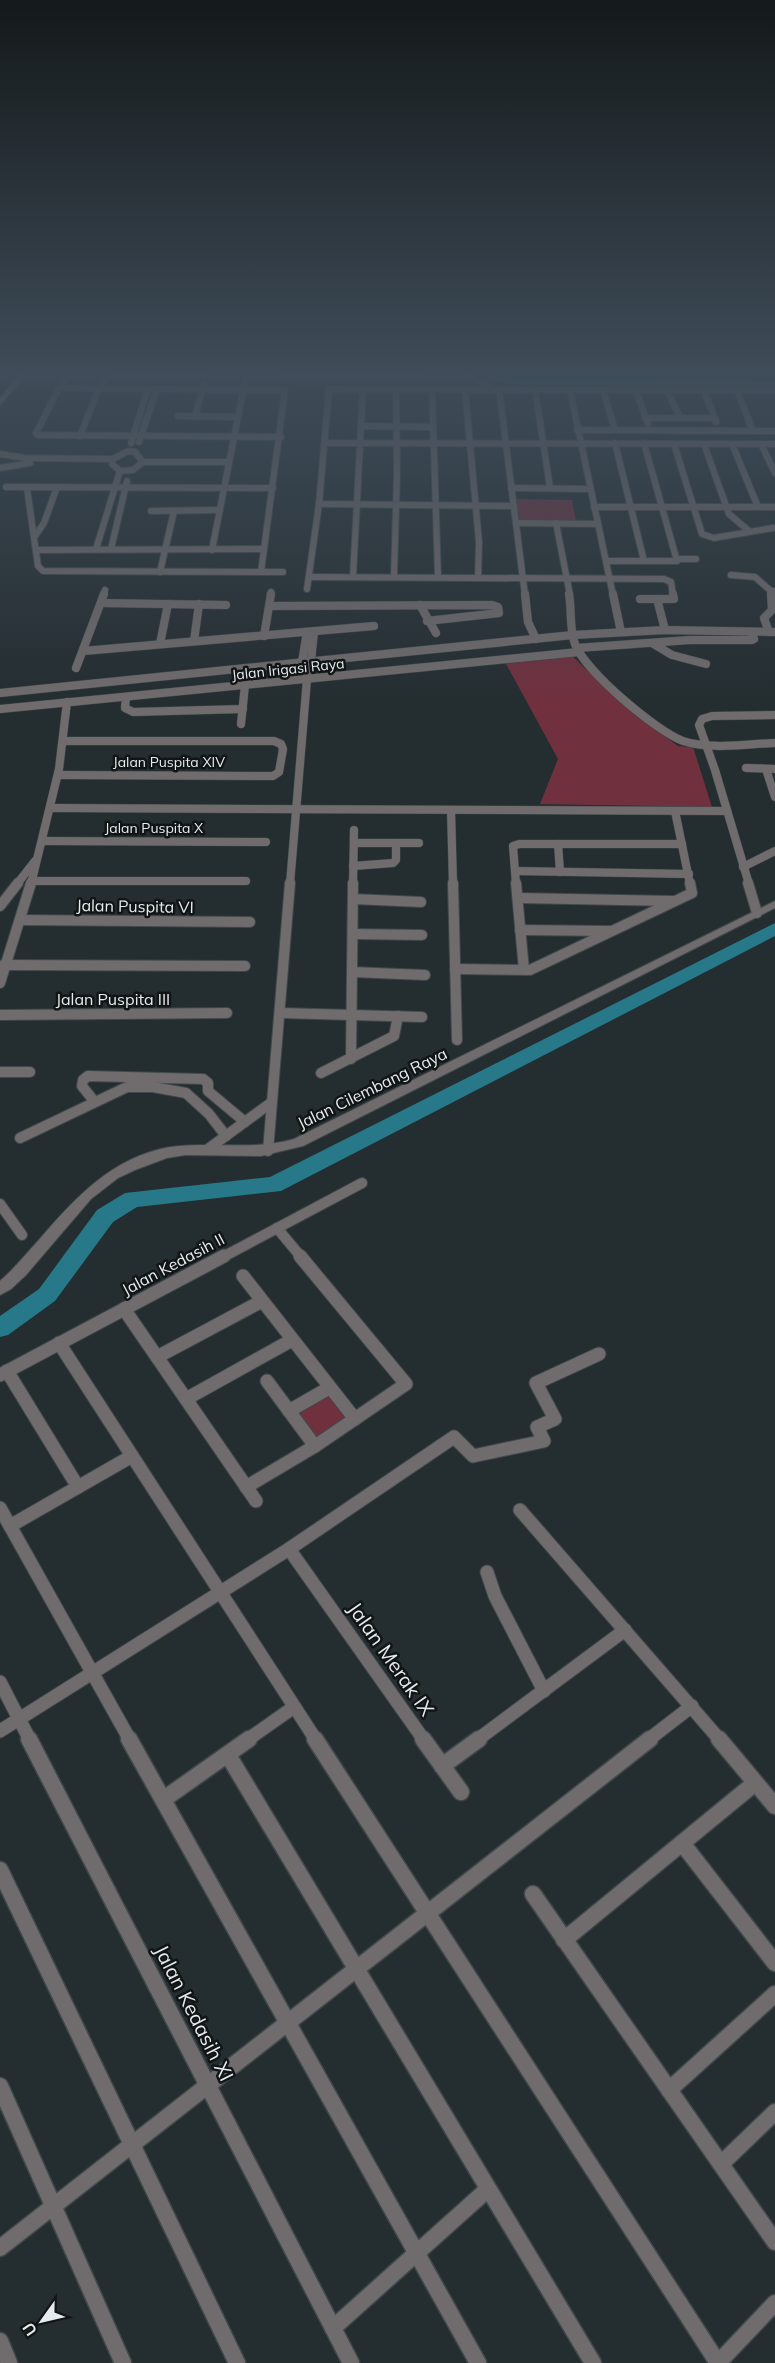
<svg xmlns="http://www.w3.org/2000/svg" width="775" height="2363" font-family="Mulish,sans-serif">
<style>
.green{fill:#70303e}
.lines{fill:none;stroke-linecap:round;stroke-linejoin:round}
.river{fill:#277889;fill-rule:evenodd}
.minor-far4-casing{stroke:#3f484a;stroke-width:8}
.minor-far3-casing{stroke:#3f484a;stroke-width:9}
.minor-far2-casing{stroke:#3f484a;stroke-width:12}
.minor-far1-casing{stroke:#3f484a;stroke-width:15}
.minor-casing{stroke:#3f484a;stroke-width:19}
.tertiary-casing{stroke:#3f484a;stroke-width:2}
.secondary-casing{stroke:#3f484a;stroke-width:2}
.minor-far4{stroke:#706b6c;stroke-width:6}
.minor-far3{stroke:#706b6c;stroke-width:8}
.minor-far2{stroke:#706b6c;stroke-width:10}
.minor-far1{stroke:#706b6c;stroke-width:13}
.minor{stroke:#706b6c;stroke-width:16}
.tertiary{fill:#706b6c;fill-rule:evenodd}
.secondary{fill:#968f90;fill-rule:evenodd}
.labels{text-anchor:middle;stroke-width:5;stroke-linejoin:round;paint-order:stroke}
.far-street-label{font-size:14px;fill:#e6ebed;stroke:#111516}
.street-label{font-size:16px;fill:#e6ebed;stroke:#111516}
.near-street-label{font-size:20px;fill:#e6ebed;stroke:#111516}
</style>
<rect width="100%" height="100%" fill="#242d30"/>
<g class="green">
<polygon points="515,499 572,500 576,521 520,520"/>
<polygon points="571,655 635,715 678,746 693,747 712,807 540,804 558,759 505,662"/>
<polygon points="328,1391 351,1422 316,1443 293,1411"/>
</g>
<g class="lines">
<g class="river">
<path d="M471,371C488,371 503,377 520,379L775,381V387L520,385L498,382Z"/>
<polygon points="775,923 775,936 281,1191 137,1207 113,1222 55,1301 8,1335 0,1337 0,1316 39,1289 97,1210 125,1193 270,1177"/>
</g>
<defs>
<g id="minor-far4">
<polyline points="73,371 59,388 36,433 38,435 281,437"/>
<polyline points="460,371 492,388"/>
<polyline points="112,373 207,374"/>
<polyline points="281,375 427,376"/>
<polyline points="59,388 285,390 261,572"/>
<polyline points="432,389 438,577"/>
<polyline points="465,389 479,542 478,578"/>
<polyline points="499,389 525,595"/>
<polyline points="535,389 550,488"/>
<polyline points="570,390 613,595"/>
<polyline points="603,390 615,430"/>
<polyline points="636,390 648,424"/>
<polyline points="667,390 680,418"/>
<polyline points="704,390 716,422"/>
<polyline points="737,390 753,431"/>
<polyline points="178,416 238,417"/>
<polyline points="195,417 204,383"/>
<polyline points="645,418 714,418"/>
<polyline points="361,426 433,427"/>
<polyline points="577,430 775,431"/>
<polyline points="80,436 99,388 113,371"/>
<polyline points="139,442 157,388"/>
<polyline points="131,443 148,388"/>
<polyline points="325,443 775,444"/>
<polyline points="615,443 644,561"/>
<polyline points="674,444 702,534 714,538 773,528"/>
<polyline points="704,444 729,514 749,531"/>
<polyline points="732,444 758,507"/>
<polyline points="761,444 775,473"/>
<polygon points="128,451 135,452 143,462 133,470 120,471 112,464 113,459"/>
<polyline points="0,454 25,458 113,459"/>
<polyline points="143,462 229,462"/>
<polyline points="0,468 30,463"/>
<polyline points="6,487 273,488"/>
<polyline points="27,488 38,566 43,571 283,572"/>
<polyline points="511,488 591,489"/>
<polyline points="319,504 514,506"/>
<polyline points="594,507 775,507"/>
<polyline points="151,511 220,510"/>
<polyline points="516,523 598,524"/>
<polyline points="556,523 570,595"/>
<polyline points="35,536 44,523 57,487"/>
<polyline points="96,549 120,471"/>
<polyline points="111,549 127,481"/>
<polyline points="37,550 264,549"/>
<polyline points="212,550 247,371"/>
<polyline points="677,559 696,559"/>
<polyline points="606,561 677,561 644,443"/>
<polyline points="160,572 174,511"/>
<polyline points="731,575 755,577 771,591"/>
<polyline points="309,577 664,579 671,582 673,595"/>
<polyline points="353,577 363,389"/>
<polyline points="394,577 397,474 396,389"/>
<polyline points="307,589 319,504 329,389 775,390"/>
<polyline points="103,595 105,590"/>
<polyline points="270,595 271,592"/>
<polyline points="771,595 771,591 775,591"/>
</g>
<g id="minor-far3">
<polyline points="525,594 528,622 536,639"/>
<path d="M569,594C572,610 569,629 575,644C585,671 656,731 683,741C711,750 746,744 775,743"/>
<polyline points="613,594 621,632"/>
<polyline points="640,599 674,599 673,594"/>
<polyline points="657,599 665,630"/>
<polyline points="101,603 226,605"/>
<polyline points="420,605 436,633"/>
<polyline points="270,606 492,605 498,607 499,613 427,621"/>
<polyline points="307,632 302,662 308,667 311,661 314,631"/>
<polyline points="769,632 764,618 772,610 771,594"/>
<polyline points="264,636 271,594"/>
<polyline points="194,641 199,604"/>
<polyline points="652,643 672,655 706,664"/>
<polyline points="160,644 168,604"/>
<polyline points="577,648 690,640 752,640 754,639 752,633"/>
<polyline points="83,651 374,626"/>
<polyline points="76,668 104,594"/>
<polyline points="0,693 573,635 665,630 775,632"/>
<polyline points="126,697 125,708 133,712 243,709"/>
<polyline points="0,709 579,652"/>
<polyline points="241,724 245,685"/>
<polyline points="746,768 775,769"/>
<polyline points="766,769 775,797"/>
<polyline points="60,775 273,776 279,772 283,749 281,744 274,741 66,741"/>
<polyline points="53,808 727,811"/>
<polyline points="451,810 453,884"/>
<polyline points="675,811 690,884"/>
<polyline points="42,841 266,842"/>
<polyline points="354,843 419,843"/>
<polyline points="558,844 560,872"/>
<polyline points="353,866 393,863 396,860 396,843"/>
<polyline points="743,867 775,851"/>
<polyline points="515,871 689,874"/>
<polyline points="32,881 246,881"/>
<polyline points="17,884 35,861"/>
<polyline points="31,884 59,769 67,702"/>
<polyline points="290,884 308,667"/>
<polyline points="353,884 354,830"/>
<polyline points="516,884 513,846 519,844 682,844"/>
<polyline points="749,884 715,770 699,725 702,719 712,716 775,715"/>
</g>
<g id="minor-far2">
<polyline points="453,883 457,1040"/>
<polyline points="516,883 524,970"/>
<polyline points="748,883 757,913"/>
<polyline points="518,898 673,901"/>
<polyline points="353,899 421,902"/>
<polyline points="0,906 18,883"/>
<polyline points="20,920 250,922"/>
<polyline points="520,930 610,931"/>
<polyline points="353,934 422,935"/>
<polyline points="3,965 245,966"/>
<polyline points="455,969 530,970 692,893 690,883"/>
<polyline points="352,972 425,975"/>
<polyline points="0,983 31,883"/>
<polyline points="281,1013 422,1017"/>
<polyline points="0,1015 227,1013"/>
<polyline points="351,1059 353,883"/>
<polyline points="0,1072 30,1072"/>
<polyline points="321,1073 394,1036 398,1016"/>
<polyline points="94,1101 82,1086 83,1080 88,1076 203,1079 208,1083 208,1091 245,1122"/>
<polyline points="20,1138 127,1087 153,1087 186,1093 209,1114 226,1136"/>
<polyline points="208,1149 272,1102"/>
<polyline points="268,1151 290,883"/>
<polyline points="0,1204 22,1235"/>
<polyline points="277,1228 302,1258"/>
<polyline points="221,1258 362,1183"/>
</g>
<g id="minor-far1">
<polyline points="243,1276 355,1419"/>
<polyline points="124,1309 256,1501"/>
<polyline points="59,1343 316,1740"/>
<polyline points="157,1357 262,1301"/>
<polyline points="7,1371 78,1487"/>
<polyline points="0,1375 224,1256"/>
<polyline points="267,1381 315,1446"/>
<polyline points="186,1399 292,1340"/>
<polyline points="289,1411 329,1388"/>
<polyline points="246,1487 315,1446 406,1384 300,1256"/>
<polyline points="0,1508 130,1740"/>
<polyline points="520,1510 720,1740"/>
<polyline points="10,1526 132,1456"/>
<polyline points="289,1549 424,1740"/>
<polyline points="487,1572 495,1596 544,1691"/>
<polyline points="0,1682 30,1740"/>
<polyline points="0,1731 289,1549 454,1437 473,1456 544,1441 537,1427 555,1419 536,1383 599,1354"/>
<polyline points="247,1740 294,1707"/>
<polyline points="477,1740 625,1630"/>
<polyline points="648,1740 692,1706"/>
</g>
<g id="minor">
<polyline points="29,1739 351,2363"/>
<polyline points="129,1739 478,2363"/>
<polyline points="315,1739 718,2363"/>
<polyline points="423,1739 461,1792"/>
<polyline points="719,1739 775,1806"/>
<polyline points="228,1755 593,2363"/>
<polyline points="442,1766 479,1739"/>
<polyline points="164,1799 249,1739"/>
<polyline points="682,1843 775,1963"/>
<polyline points="0,1870 237,2363"/>
<polyline points="533,1894 775,2242"/>
<polyline points="564,1940 755,1783"/>
<polyline points="0,2086 123,2363"/>
<polyline points="669,2090 775,1994"/>
<polyline points="721,2164 775,2112"/>
<polyline points="0,2248 650,1739"/>
<polyline points="333,2328 488,2189"/>
<polyline points="0,2341 9,2363"/>
<polyline points="718,2363 775,2303"/>
</g>
<path id="tertiary" d="M775,901V908L303,1146L261,1156L186,1155L167,1158L135,1170L118,1178L91,1199L26,1275L11,1289L0,1295V1281C14,1269 25,1255 38,1241C74,1199 112,1157 170,1147C211,1141 253,1151 294,1139Z"/>
<polygon id="secondary" points="22,371 30,371 0,405 0,398"/>
</defs>
<use href="#minor-far4" class="minor-far4-casing"/>
<use href="#minor-far3" class="minor-far3-casing"/>
<use href="#minor-far2" class="minor-far2-casing"/>
<use href="#minor-far1" class="minor-far1-casing"/>
<use href="#minor" class="minor-casing"/>
<use href="#tertiary" class="tertiary-casing"/>
<use href="#secondary" class="secondary-casing"/>
<use href="#minor-far4" class="minor-far4"/>
<use href="#minor-far3" class="minor-far3"/>
<use href="#minor-far2" class="minor-far2"/>
<use href="#minor-far1" class="minor-far1"/>
<use href="#minor" class="minor"/>
<use href="#tertiary" class="tertiary"/>
<use href="#secondary" class="secondary"/>
</g>
<linearGradient id="sky" x2="0" y2="1"><stop stop-color="#14191a"/><stop offset="0.53" stop-color="#3f4c59"/><stop offset="1" stop-color="#3f4c59" stop-opacity="0"/></linearGradient>
<rect width="775" height="702" fill="url(#sky)"/>
<g class="labels">
<g class="far-street-label">
<text transform="translate(288 669) rotate(-6)" y="5">Jalan Irigasi Raya</text>
<text x="169" y="767">Jalan Puspita XIV</text>
<text x="154" y="833">Jalan Puspita X</text>
</g>
<g class="street-label">
<text transform="translate(135 906) rotate(1)" y="6">Jalan Puspita VI</text>
<text x="113" y="1005">Jalan Puspita III</text>
<text transform="translate(372 1088) rotate(-26)" y="6">Jalan Cilembang Raya</text>
<text transform="translate(173 1264) rotate(-28)" y="6">Jalan Kedasih II</text>
</g>
<g class="near-street-label">
<text transform="translate(391 1659) rotate(55)" y="7">Jalan Merak IX</text>
<text transform="translate(194 2013) rotate(63)" y="7">Jalan Kedasih XI</text>
</g>
</g>
<g transform="translate(42 2321) rotate(236)" stroke="#111516" stroke-width="4.5" paint-order="stroke">
<path d="M0-4.5L10 22L0 15L-10 22Z" fill="#e6ebed"/>
<text y="-9" font-size="16" font-weight="bold" text-anchor="middle" fill="#e6ebed">U</text>
</g>
</svg>
